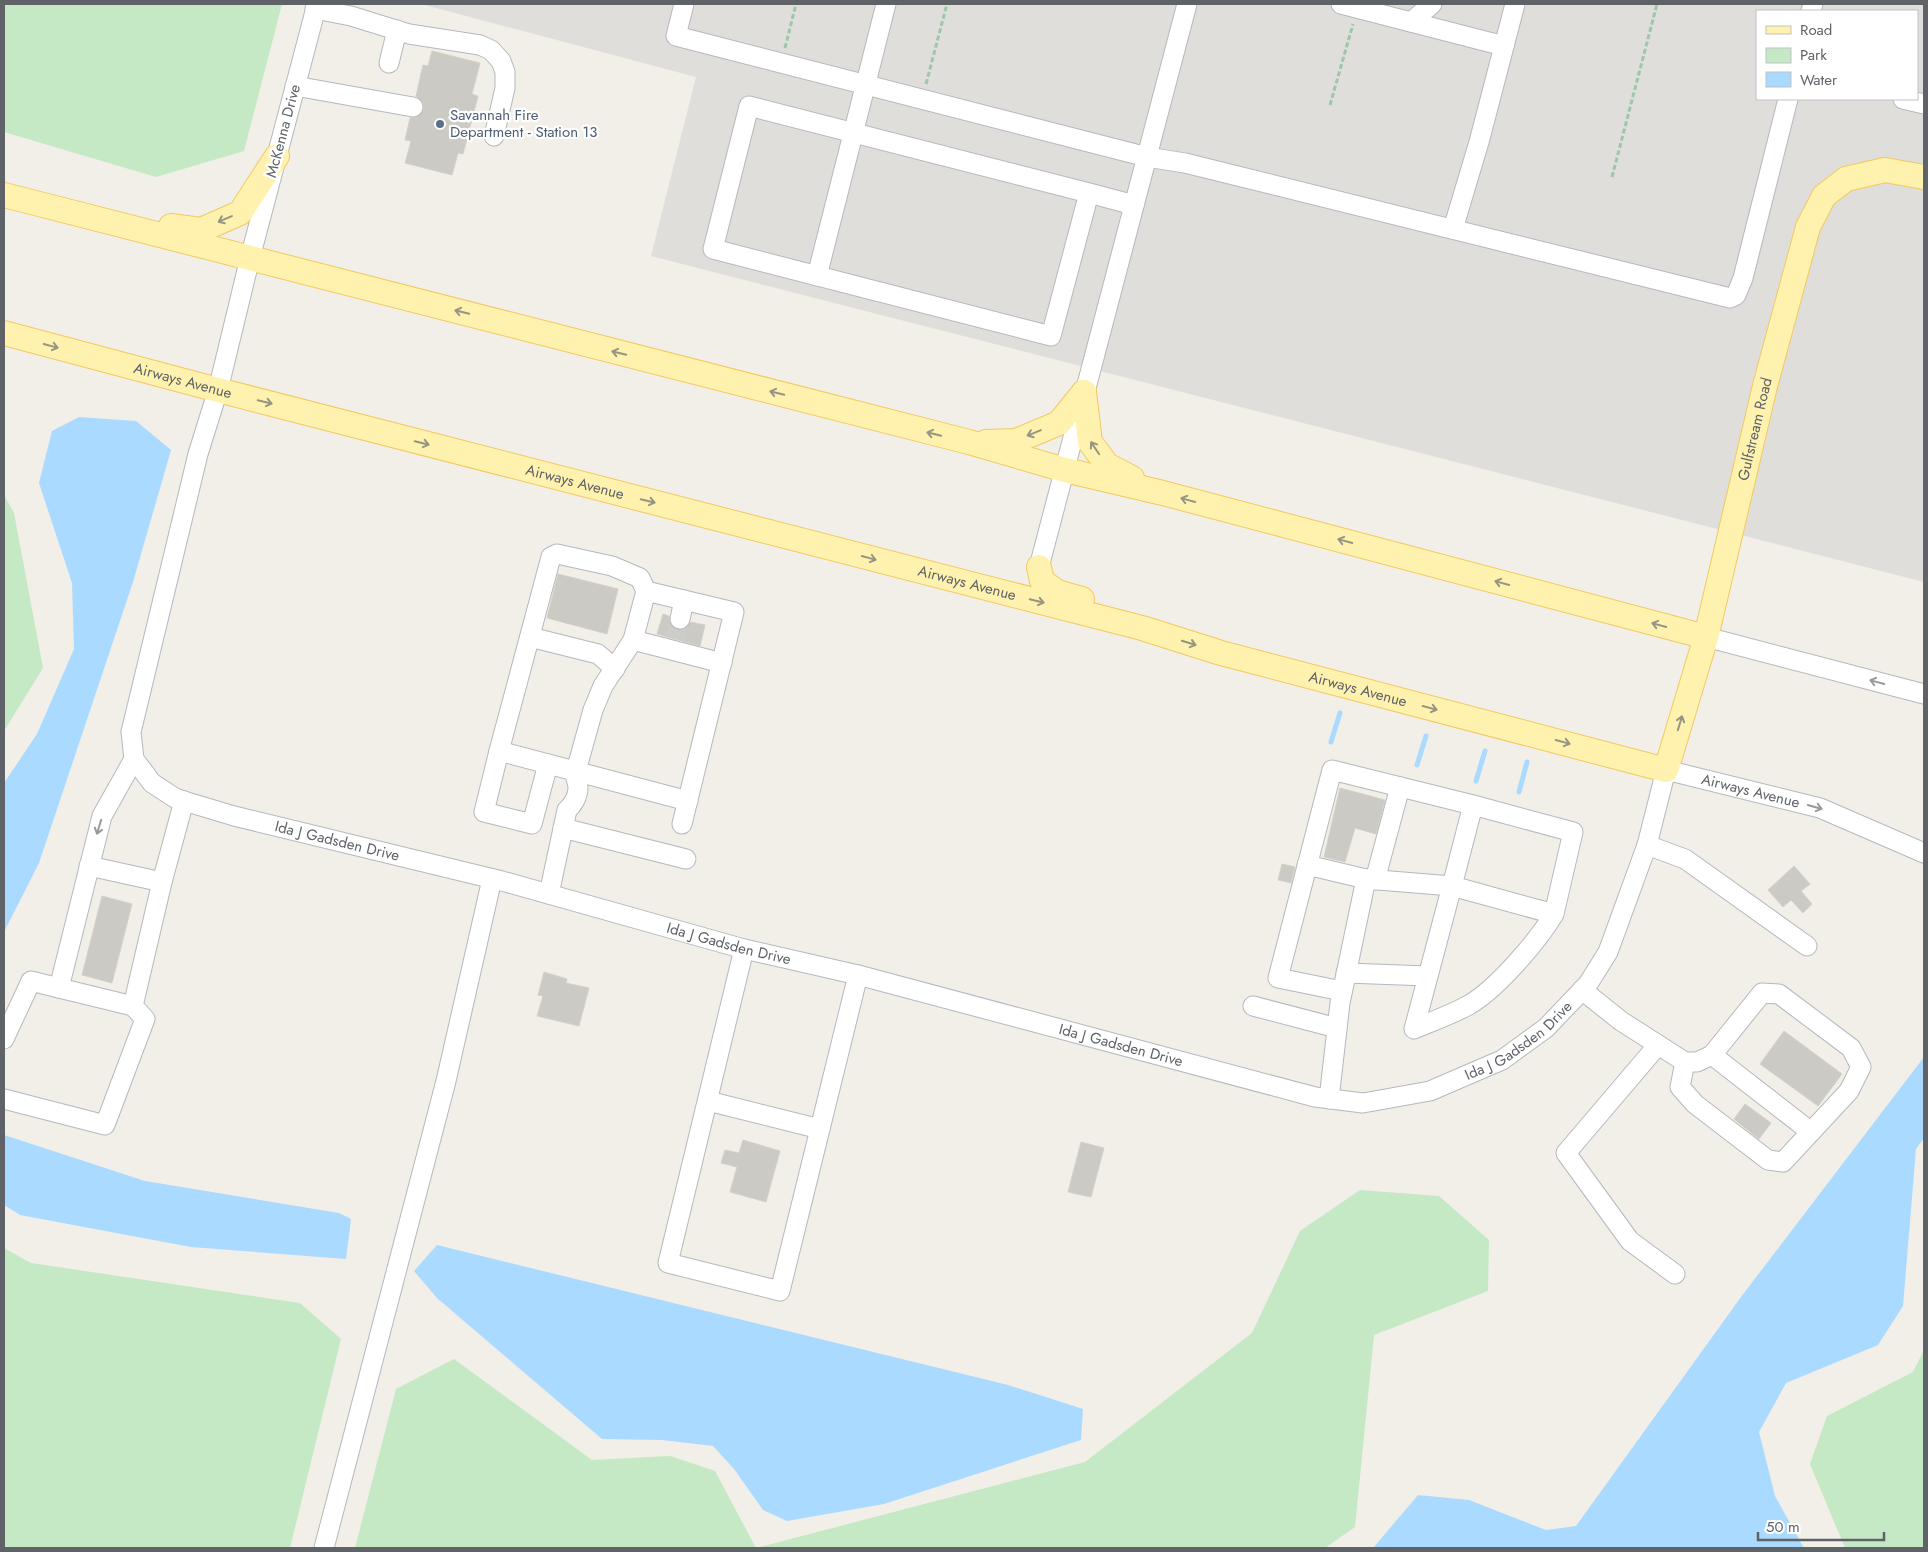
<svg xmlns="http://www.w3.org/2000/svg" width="1928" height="1552" font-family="Jost,sans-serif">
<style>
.industrial{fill:#e0deda;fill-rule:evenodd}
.green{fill:#c5e8c5}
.water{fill:#aadaff}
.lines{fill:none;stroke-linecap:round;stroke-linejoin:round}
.stream{stroke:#aadaff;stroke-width:5}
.building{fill:#cccac5;stroke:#d6d1c6}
.minor-tunnel{stroke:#ccccc8;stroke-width:19;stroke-dasharray:19 9;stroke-linecap:butt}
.minor-casing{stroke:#b5b8bc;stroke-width:21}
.major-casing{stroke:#f2c960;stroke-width:26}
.path{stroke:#9cc7a9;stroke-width:3;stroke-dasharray:5 2.5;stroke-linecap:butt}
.minor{stroke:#fff;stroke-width:19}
.major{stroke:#fff2af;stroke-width:24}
.oneway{stroke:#979581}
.oneway2{stroke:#979a9d}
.service-dot{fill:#5c6f8a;stroke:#fff;stroke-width:2}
.labels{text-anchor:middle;stroke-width:4.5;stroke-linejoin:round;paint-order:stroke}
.service-label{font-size:15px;fill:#4e5e75;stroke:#fff;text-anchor:start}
.street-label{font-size:15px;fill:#5f6368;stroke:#fff}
</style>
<rect width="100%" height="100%" fill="#f1efe8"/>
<path class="industrial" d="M421,4H1924V582L651,256L696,77ZM1757,11H1917V99H1757Z"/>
<g class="green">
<polygon points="4,4 282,4 244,151 156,177 4,132"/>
<polygon points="4,495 14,513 43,668 4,731"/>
<polygon points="1360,1190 1439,1196 1489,1240 1488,1291 1374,1335 1355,1527 1325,1548 355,1548 396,1389 454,1359 592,1460 670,1456 715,1471 756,1548 1085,1462 1252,1333 1300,1231"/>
<polygon points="4,1248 31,1263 300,1303 341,1339 290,1548 4,1548"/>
<polygon points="1924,1350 1924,1548 1845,1548 1810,1464 1827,1416 1913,1372"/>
</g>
<g class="water">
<polygon points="79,417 136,421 171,450 133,582 39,863 4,932 4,783 37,734 74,649 72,583 39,483 52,431"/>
<polygon points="1924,1057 1924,1138 1916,1149 1903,1306 1878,1345 1786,1383 1759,1432 1775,1496 1804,1548 1373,1548 1418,1495 1469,1500 1546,1530 1576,1526 1741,1297"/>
<polygon points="4,1135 145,1181 339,1213 351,1219 346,1259 191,1247 20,1215 4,1205"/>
<polygon points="437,1245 1008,1385 1083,1409 1081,1440 884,1504 787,1521 763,1510 734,1469 713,1446 662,1440 602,1439 437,1298 414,1271"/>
</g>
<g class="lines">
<g class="stream">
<polyline points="1331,742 1340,713"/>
<polyline points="1417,765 1426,736"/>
<polyline points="1476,781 1485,751"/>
<polyline points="1519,792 1527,762"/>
</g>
</g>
<g class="building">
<polygon points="432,51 480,63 472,94 478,96 463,154 458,153 452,175 405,163 411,141 405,140 410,118 417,117 424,109 423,103 416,96 423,65 428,66"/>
<polygon points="558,574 618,589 607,634 547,618"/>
<polygon points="663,614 669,616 670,623 677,630 684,629 691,622 705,625 700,646 657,634"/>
<polygon points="1340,788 1385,800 1376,834 1355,828 1345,862 1324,857"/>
<polygon points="1282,864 1295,867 1291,883 1278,880"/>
<polygon points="1794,866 1810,884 1801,891 1812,904 1803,913 1791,900 1783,907 1768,890"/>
<polygon points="102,896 132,904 112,983 82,975"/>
<polygon points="544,972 567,979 566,983 589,988 579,1026 537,1016 543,996 538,995"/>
<polygon points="1784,1031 1842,1074 1818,1106 1760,1064"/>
<polygon points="1745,1104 1771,1123 1759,1139 1734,1119"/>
<polygon points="743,1140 780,1151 766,1202 730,1192 737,1167 721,1163 725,1150 739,1153"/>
<polygon points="1081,1142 1104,1148 1091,1197 1068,1192"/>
</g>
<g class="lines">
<polyline class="minor-tunnel" points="675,639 680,619"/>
<defs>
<g id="minor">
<path id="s1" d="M317,4L250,258L218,390L198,454L131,732L134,759L152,783L175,798L184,801L234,816L502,881L744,949L858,975L1315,1097L1363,1103L1430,1091L1502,1060L1546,1028L1588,984L1608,952L1647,845L1666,770L1820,808L1924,853"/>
<polyline points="684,4 676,36 1147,157 1185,163 1730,298 1736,295 1743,278 1788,99"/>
<polyline points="1341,4 1504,46"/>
<polyline points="315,9 351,16 409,34 480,45 491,50 501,61 505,72 505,88 494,136"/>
<polyline points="1811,11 1813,4"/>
<polyline points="1411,22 1432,4"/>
<polyline points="389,63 397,30"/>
<polyline points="295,86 413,107"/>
<polyline points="1903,99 1924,104"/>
<polyline points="1089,193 1051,336 713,249 749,106 1089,193 1134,205"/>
<polyline points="1453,229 1479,142 1515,4"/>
<polyline points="817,276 886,4"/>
<polyline points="1039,567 1187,4"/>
<polyline points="646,591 734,612 682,824"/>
<polyline points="680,619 684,600"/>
<polyline points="530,637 598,654 615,669"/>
<polyline points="1706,637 1924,694"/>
<polyline points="633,640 722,663"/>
<polyline points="499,751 484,812 532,824 548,764"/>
<polyline points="134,759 102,816 59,988 133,1006 162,882"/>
<polyline points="563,828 686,859"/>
<polyline points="1647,845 1685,859 1807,946"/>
<polyline points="1307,865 1366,879"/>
<polyline points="89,866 162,882 184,801"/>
<polyline points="1375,880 1400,787"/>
<path d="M549,894L567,810C573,805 578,796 578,788C578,781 574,778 576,771L593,710L603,686L633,640L646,591L640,578L612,566L557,554L551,557L499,751L688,801"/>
<polyline points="744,949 668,1263 780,1291 858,975"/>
<polyline points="1346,973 1428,976"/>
<polyline points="1582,990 1621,1021 1685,1062 1697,1062 1712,1055 1762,993 1779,994 1851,1048 1861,1067 1849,1091 1783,1162 1768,1160 1695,1104 1680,1087 1685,1062"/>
<polyline points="1342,991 1278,978 1332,770 1473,805"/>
<polyline points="1253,1006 1337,1028"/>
<polyline points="4,1039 31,981 59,988"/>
<polyline points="1658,1045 1566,1153 1630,1241 1675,1274"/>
<polyline points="1712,1055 1811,1132"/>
<polyline points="4,1099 105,1125 145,1019 133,1006"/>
<path d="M1329,1099L1340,1003L1366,879L1452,886L1414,1029C1431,1022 1450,1015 1467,1006C1495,991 1537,942 1554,914L1452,886L1473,805L1573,832L1554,914"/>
<polyline points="708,1101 820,1129"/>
<polyline points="324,1548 446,1081 492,879"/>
</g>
<g id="major">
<polyline points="4,195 969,442 1065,470 1163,493 1706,637"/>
<polyline points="171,226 201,230 240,213 277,156"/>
<path id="s2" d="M4,333L218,390L1142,628L1221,653L1666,770L1706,637L1765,386L1808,227L1824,196L1846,179L1885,170L1924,177"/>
<polyline points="1084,392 1090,442 1107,465 1132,478"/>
<polyline points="986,442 1016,441 1059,423 1084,392"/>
<polyline points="1039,567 1042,581 1057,592 1082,599"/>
</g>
</defs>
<use href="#minor" class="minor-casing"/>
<use href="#major" class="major-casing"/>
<g class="path">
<polyline points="785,48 796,4"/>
<polyline points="926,84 947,4"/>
<polyline points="1330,105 1353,24"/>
<polyline points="1612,177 1657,4"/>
</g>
<use href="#minor" class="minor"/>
<use href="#major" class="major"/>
</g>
<defs><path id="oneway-shaft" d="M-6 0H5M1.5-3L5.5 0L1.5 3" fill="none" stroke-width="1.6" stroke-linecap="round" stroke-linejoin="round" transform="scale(1.25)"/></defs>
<g class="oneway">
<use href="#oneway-shaft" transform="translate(225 219) rotate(157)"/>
<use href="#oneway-shaft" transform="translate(462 312) rotate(-166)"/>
<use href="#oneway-shaft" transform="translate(51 346) rotate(15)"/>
<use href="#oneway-shaft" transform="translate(619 353) rotate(-166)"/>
<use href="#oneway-shaft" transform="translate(777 393) rotate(-166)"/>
<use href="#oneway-shaft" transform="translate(265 402) rotate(14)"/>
<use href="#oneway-shaft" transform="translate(1034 433) rotate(158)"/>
<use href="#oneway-shaft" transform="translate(934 434) rotate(-166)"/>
<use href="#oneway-shaft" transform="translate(422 443) rotate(14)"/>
<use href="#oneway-shaft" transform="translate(1095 448) rotate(-124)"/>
<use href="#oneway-shaft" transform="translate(1188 500) rotate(-165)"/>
<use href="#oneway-shaft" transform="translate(648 501) rotate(14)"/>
<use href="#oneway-shaft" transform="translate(1345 541) rotate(-165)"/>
<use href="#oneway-shaft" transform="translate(869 558) rotate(15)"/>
<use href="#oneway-shaft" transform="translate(1502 583) rotate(-165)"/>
<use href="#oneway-shaft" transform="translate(1037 601) rotate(14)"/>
<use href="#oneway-shaft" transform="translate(1659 625) rotate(-165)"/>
<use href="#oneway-shaft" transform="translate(1189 643) rotate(17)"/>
<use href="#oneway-shaft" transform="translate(1430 708) rotate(15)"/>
<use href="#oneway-shaft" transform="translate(1680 723) rotate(-73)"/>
<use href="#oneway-shaft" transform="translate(1563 742) rotate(15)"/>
</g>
<g class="oneway2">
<use href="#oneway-shaft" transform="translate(1877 682) rotate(-165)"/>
<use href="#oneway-shaft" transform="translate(1815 807) rotate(16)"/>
<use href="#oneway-shaft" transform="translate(99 827) rotate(107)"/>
</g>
<circle class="service-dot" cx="440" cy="124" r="5"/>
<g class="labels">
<g class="service-label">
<text x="450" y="120">Savannah Fire<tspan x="450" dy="17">Department - Station 13</tspan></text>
</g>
<g class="street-label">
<text transform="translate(283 131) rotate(-75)" y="5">McKenna Drive</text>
<text dy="5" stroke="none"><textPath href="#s2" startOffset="185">Airways Avenue</textPath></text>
<text dy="5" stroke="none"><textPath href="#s2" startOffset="2071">Gulfstream Road</textPath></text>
<text dy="5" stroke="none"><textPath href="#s2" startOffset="590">Airways Avenue</textPath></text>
<text dy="5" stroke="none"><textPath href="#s2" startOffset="995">Airways Avenue</textPath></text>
<text dy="5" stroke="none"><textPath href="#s2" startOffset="1400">Airways Avenue</textPath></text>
<text dy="5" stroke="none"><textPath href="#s1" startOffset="2641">Airways Avenue</textPath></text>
<text dy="5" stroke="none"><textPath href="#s1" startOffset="1004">Ida J Gadsden Drive</textPath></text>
<text dy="5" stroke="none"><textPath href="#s1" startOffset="1409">Ida J Gadsden Drive</textPath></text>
<text dy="5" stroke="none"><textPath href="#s1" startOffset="2234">Ida J Gadsden Drive</textPath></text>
<text dy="5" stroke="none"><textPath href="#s1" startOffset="1814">Ida J Gadsden Drive</textPath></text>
</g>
</g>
<rect width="1928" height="1552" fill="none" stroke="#5f6368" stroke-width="10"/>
<rect x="1756" y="10" width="162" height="90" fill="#ffffff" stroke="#bfc1c3"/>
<rect x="1766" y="26" width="25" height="8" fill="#fff2af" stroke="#bfc1c3"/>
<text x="1800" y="35" font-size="15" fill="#5f6368">Road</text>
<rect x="1766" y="48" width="25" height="15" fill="#c5e8c5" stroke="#bfc1c3"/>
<text x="1800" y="60" font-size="15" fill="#5f6368">Park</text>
<rect x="1766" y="72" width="25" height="15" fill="#aadaff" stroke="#bfc1c3"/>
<text x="1800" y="85" font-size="15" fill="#5f6368">Water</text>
<path d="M1758 1532v8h126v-8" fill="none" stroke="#5f6368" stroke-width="2.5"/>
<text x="1766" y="1532" font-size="15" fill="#5f6368" stroke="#ffffff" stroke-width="4" paint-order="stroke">50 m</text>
</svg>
